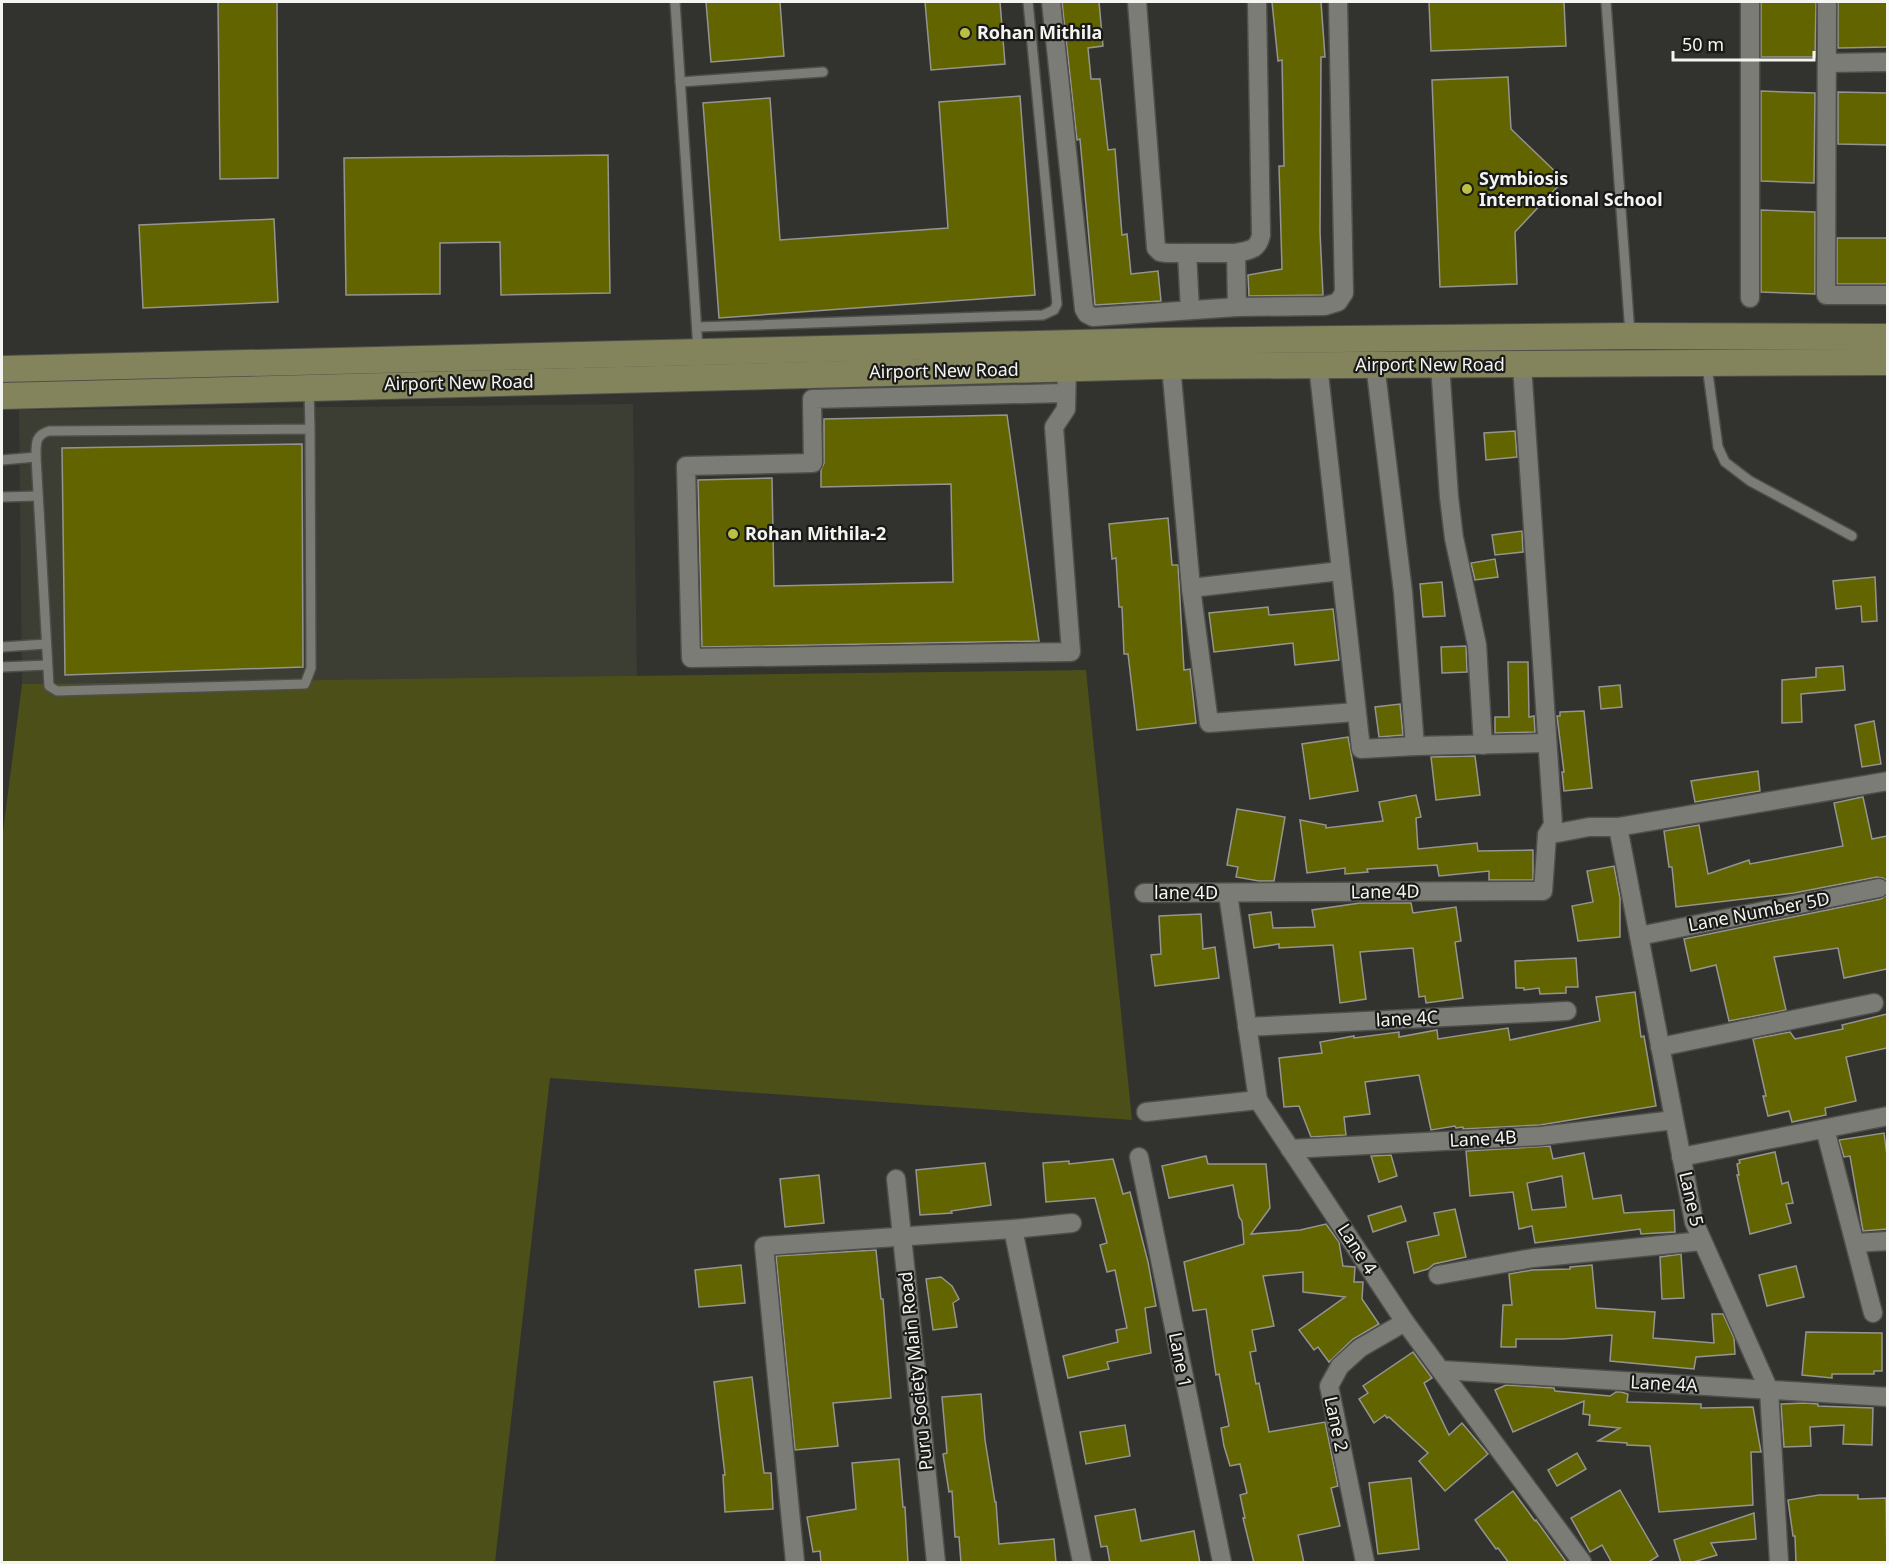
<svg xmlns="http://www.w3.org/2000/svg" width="1889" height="1564" font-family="'Noto Sans',sans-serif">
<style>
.built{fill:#3c3d33}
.green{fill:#4d4f19}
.building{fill:#626400;stroke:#959590;stroke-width:1.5;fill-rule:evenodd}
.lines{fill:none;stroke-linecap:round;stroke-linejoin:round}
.service-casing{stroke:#4e4e4b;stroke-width:12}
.minor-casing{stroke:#4e4e4b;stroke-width:21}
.secondary-casing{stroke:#4e4e4b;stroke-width:28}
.service{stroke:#7c7c77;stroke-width:9}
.minor{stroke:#7c7c77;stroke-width:18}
.secondary{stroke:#83845c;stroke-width:26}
.poi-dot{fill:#bbc045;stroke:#191a18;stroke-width:2}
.labels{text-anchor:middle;stroke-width:4.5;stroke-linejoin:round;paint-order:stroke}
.poi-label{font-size:18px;font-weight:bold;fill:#f4f4f1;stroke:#191a18;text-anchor:start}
.street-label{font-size:18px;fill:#f4f4f1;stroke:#191a18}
</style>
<rect width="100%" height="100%" fill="#32322e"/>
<polygon class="built" points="633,404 637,677 22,684 19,410"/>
<polygon class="green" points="1086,670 1132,1120 550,1078 495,1562 2,1562 2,839 22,684"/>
<g class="building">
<polygon points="218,2 277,2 278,178 220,179"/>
<polygon points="706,2 780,2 784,56 711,62"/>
<polygon points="925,2 1000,2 1005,64 931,70"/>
<polygon points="1062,2 1099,2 1103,46 1088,48 1091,79 1100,79 1108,150 1115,149 1122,235 1127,234 1131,274 1158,271 1161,301 1095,305 1080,139 1077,140"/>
<polygon points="1272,2 1321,2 1325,57 1321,57 1320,232 1323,295 1249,296 1248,275 1282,269 1279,166 1284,166 1282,60 1278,61"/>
<polygon points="1429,2 1564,2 1566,46 1431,51"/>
<polygon points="1761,2 1816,2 1815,57 1761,57"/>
<polygon points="1838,2 1887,2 1887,47 1838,48"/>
<polygon points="1508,77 1511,129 1564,180 1515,232 1517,284 1440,287 1432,80"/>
<polygon points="1761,91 1815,93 1814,183 1761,181"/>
<polygon points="1838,92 1887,93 1887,145 1838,144"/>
<polygon points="1020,96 1035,295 719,318 703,103 770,98 780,240 948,228 939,102"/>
<polygon points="608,155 610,293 501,295 500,242 440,243 440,294 346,295 344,158"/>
<polygon points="1761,210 1815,212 1815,294 1761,292"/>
<polygon points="274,219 278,302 143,308 139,225"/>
<rect x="1837" y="238" width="50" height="46"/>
<polygon points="1007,415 1039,641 702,647 698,480 772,478 774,586 953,582 951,484 821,487 821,470 824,463 824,419"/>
<polygon points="1515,431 1517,457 1486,460 1484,433"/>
<polygon points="302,444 303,667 65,675 62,448"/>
<polygon points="1168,518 1172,565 1178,565 1184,670 1190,669 1196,723 1137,730 1128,654 1124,654 1122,607 1119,607 1116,558 1112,559 1109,524"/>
<polygon points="1522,531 1523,552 1495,555 1492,535"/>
<polygon points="1495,559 1498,577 1475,580 1471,563"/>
<polygon points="1875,577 1877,621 1862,622 1861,606 1836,609 1833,581"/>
<polygon points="1442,582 1445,616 1423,617 1420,584"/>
<polygon points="1268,607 1269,615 1333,609 1339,660 1295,665 1293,643 1214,652 1209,613"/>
<polygon points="1466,646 1467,672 1442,673 1441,647"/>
<polygon points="1508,662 1528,662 1529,717 1534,716 1535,732 1495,733 1495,717 1509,717"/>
<polygon points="1843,666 1845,690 1801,694 1802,722 1782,723 1782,680 1816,677 1816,668"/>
<polygon points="1620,685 1622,707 1601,709 1599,687"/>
<polygon points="1400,704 1403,735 1379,737 1375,707"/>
<polygon points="1584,711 1592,788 1564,791 1562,772 1564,772 1557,716 1560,716 1560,712"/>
<polygon points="1874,721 1881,764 1862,767 1855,725"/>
<polygon points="1348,737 1358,791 1310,799 1302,744"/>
<polygon points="1475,756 1480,795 1436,800 1431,757"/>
<polygon points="1758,771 1760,791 1695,802 1691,781"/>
<polygon points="1416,795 1421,817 1416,818 1418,849 1477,843 1478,851 1533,850 1533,880 1489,880 1489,871 1439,876 1437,865 1367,869 1368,872 1345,874 1345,868 1307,873 1300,820 1326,825 1326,828 1383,821 1379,802"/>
<polygon points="1862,797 1863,797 1872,839 1887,836 1887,881 1883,878 1877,877 1794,893 1676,907 1672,867 1669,867 1664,831 1699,825 1708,874 1749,860 1750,864 1843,846 1834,803"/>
<polygon points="1237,809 1285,817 1274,881 1259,881 1236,877 1238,867 1227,865"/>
<polygon points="1614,866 1620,898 1620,937 1578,941 1572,906 1593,902 1587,871"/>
<polygon points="1887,895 1887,969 1844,978 1838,948 1774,957 1786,1010 1729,1021 1716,965 1691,971 1684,939 1881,899"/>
<polygon points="1360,903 1411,903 1413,913 1456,907 1461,941 1455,942 1463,998 1426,1003 1425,996 1419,997 1413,948 1360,952 1366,999 1340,1003 1333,945 1279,948 1279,944 1254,948 1249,915 1271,912 1273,928 1315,927 1312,910"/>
<polygon points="1201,914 1203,949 1215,947 1219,978 1155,986 1151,955 1161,954 1159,916"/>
<polygon points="1576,958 1578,987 1566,987 1566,993 1540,994 1539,988 1524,990 1524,988 1516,988 1515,961"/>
<polygon points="1635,992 1641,1037 1644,1036 1656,1106 1540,1125 1463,1129 1463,1127 1456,1128 1455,1126 1431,1130 1419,1075 1365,1082 1370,1114 1344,1117 1346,1135 1311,1137 1299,1106 1284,1107 1279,1058 1322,1053 1320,1042 1354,1036 1354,1038 1399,1032 1399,1037 1437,1030 1438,1039 1508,1028 1510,1040 1600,1021 1596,997"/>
<polygon points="1887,1014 1887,1048 1846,1057 1856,1101 1825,1108 1826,1115 1792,1122 1789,1111 1768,1116 1763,1096 1766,1096 1753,1039 1790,1032 1795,1039 1843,1029 1842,1025"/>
<polygon points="1884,1133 1887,1156 1887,1229 1863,1231 1850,1156 1844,1157 1839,1140"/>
<path d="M1550,1146L1553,1159L1584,1153L1593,1199L1621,1195L1624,1213L1674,1210L1675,1232L1641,1234L1640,1229L1535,1243L1532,1226L1519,1229L1513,1192L1470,1196L1466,1151ZM1562,1176L1566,1207L1532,1210L1527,1183Z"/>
<polygon points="1775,1152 1782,1184 1788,1182 1793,1203 1786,1204 1791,1223 1750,1234 1737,1175 1739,1175 1737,1164 1740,1163 1739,1160"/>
<polygon points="1391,1155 1397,1176 1379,1182 1371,1156"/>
<polygon points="1206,1156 1208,1164 1266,1164 1270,1208 1251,1234 1300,1230 1326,1224 1339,1242 1343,1266 1355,1267 1354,1282 1363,1282 1362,1299 1379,1324 1353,1339 1329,1362 1318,1347 1314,1350 1299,1330 1345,1297 1303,1292 1303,1272 1263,1276 1274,1326 1252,1330 1256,1351 1250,1352 1256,1384 1259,1383 1269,1432 1325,1422 1338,1486 1331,1488 1340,1526 1298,1535 1304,1563 1254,1563 1243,1518 1245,1518 1240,1495 1247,1493 1240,1464 1230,1466 1224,1446 1221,1428 1229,1426 1219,1374 1216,1375 1206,1309 1193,1311 1184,1262 1244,1244 1242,1221 1239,1217 1233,1185 1169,1198 1162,1166"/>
<polygon points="1113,1159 1123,1194 1130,1192 1148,1262 1156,1306 1145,1308 1151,1353 1107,1362 1109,1369 1068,1378 1063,1356 1118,1342 1116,1330 1127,1328 1115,1270 1107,1272 1100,1245 1107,1243 1095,1198 1046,1202 1043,1163 1069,1161 1069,1164"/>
<polygon points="985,1163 991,1205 951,1211 952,1213 920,1215 916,1170"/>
<polygon points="819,1175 824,1223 785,1227 780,1179"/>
<polygon points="1401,1206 1406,1221 1373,1232 1368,1216"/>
<polygon points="1455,1209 1466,1257 1434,1264 1428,1269 1414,1273 1407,1242 1439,1235 1434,1213"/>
<polygon points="876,1250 881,1299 883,1299 891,1398 833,1403 838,1446 795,1450 776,1256"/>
<polygon points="1681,1254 1684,1298 1662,1299 1660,1257"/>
<polygon points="741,1265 745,1303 699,1307 695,1270"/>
<polygon points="1592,1265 1596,1308 1655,1312 1653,1338 1714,1343 1712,1314 1723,1314 1734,1338 1735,1354 1696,1357 1694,1369 1610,1361 1612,1335 1563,1339 1516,1339 1516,1347 1501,1347 1503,1305 1512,1305 1509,1274 1532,1270 1570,1269 1570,1267"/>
<polygon points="1796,1266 1804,1297 1767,1306 1759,1275"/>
<polygon points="941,1277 952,1286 959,1299 953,1303 957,1327 933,1330 926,1279"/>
<polygon points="1806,1332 1882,1333 1882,1371 1874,1371 1874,1374 1832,1374 1832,1378 1802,1375"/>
<polygon points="1413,1352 1432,1378 1424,1383 1449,1435 1462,1423 1488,1454 1445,1491 1419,1461 1428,1453 1389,1417 1387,1418 1385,1415 1374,1423 1359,1399 1368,1393 1363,1386"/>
<polygon points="752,1377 764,1473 771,1473 773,1509 725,1512 723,1475 725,1475 714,1382"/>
<polygon points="1506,1385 1554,1388 1555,1391 1610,1396 1616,1392 1621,1392 1628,1394 1627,1402 1701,1404 1701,1408 1753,1407 1761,1452 1751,1452 1753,1505 1659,1512 1650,1446 1627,1445 1627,1443 1598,1441 1620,1428 1589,1425 1590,1415 1583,1414 1584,1401 1513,1432 1495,1390"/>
<polygon points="981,1394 985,1440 995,1502 996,1502 999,1544 1054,1539 1056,1563 961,1563 959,1537 955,1537 952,1491 949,1492 943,1454 947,1453 942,1397"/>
<polygon points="1805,1403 1818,1404 1818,1406 1873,1408 1872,1445 1843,1444 1844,1425 1810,1427 1811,1446 1784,1447 1781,1404"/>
<polygon points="1125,1425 1130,1456 1086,1464 1080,1432"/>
<polygon points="1577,1453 1586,1469 1557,1486 1548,1470"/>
<polygon points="899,1459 903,1507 905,1507 908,1563 821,1563 820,1551 813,1552 807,1517 856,1509 852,1463"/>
<polygon points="1411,1478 1419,1549 1378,1554 1369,1483"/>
<polygon points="1620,1490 1658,1556 1647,1563 1612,1563 1602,1545 1590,1552 1571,1518"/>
<polygon points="1513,1491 1535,1521 1536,1520 1567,1563 1509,1563 1498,1548 1496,1549 1475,1520"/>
<polygon points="1819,1495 1858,1495 1858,1499 1886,1498 1887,1563 1796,1563 1795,1536 1793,1536 1788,1500"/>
<polygon points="1135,1509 1141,1541 1194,1531 1200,1563 1110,1563 1107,1546 1101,1547 1095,1516"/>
<polygon points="1754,1513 1756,1539 1711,1543 1717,1555 1690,1563 1681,1563 1674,1540"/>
</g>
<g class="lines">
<defs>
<g id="service">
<polyline points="675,2 698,349"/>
<polyline points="1606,2 1630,334"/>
<polyline points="680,82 823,72"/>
<polyline points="697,327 1043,315 1054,310 1057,304 1028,2"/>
<polyline points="1707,366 1718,447 1725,462 1750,481 1852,536"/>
<path d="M309,389L310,429L311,668L305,684L57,691L49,686L36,457C36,444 35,435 49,431L310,429"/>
<polyline points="2,460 36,457"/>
<polyline points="2,497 38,496"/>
<polyline points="2,647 46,644"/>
<polyline points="2,667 47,665"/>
</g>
<g id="minor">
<polyline points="1051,2 1084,309 1087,314 1093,317 1237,307"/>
<polyline points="1137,2 1156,248 1160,252 1167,253 1236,253"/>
<path d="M1257,2L1261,235C1258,250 1250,250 1236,253L1237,307L1325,306L1338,302L1344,293L1338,2"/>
<polyline points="1827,2 1826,295 1888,295"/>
<polyline points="1828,63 1888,62"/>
<polyline points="1187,253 1190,310"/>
<polyline points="1750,298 1750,2"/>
<polyline points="1375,364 1403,592 1415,746"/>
<polyline points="1440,364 1449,497 1454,538 1477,645 1483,745"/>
<polyline points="1318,365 1361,749 1415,746 1547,743"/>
<polyline points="1171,366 1191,588 1209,723 1356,712"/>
<polyline points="1065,393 812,399 813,463 686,466 691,658 1071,652 1054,427 1066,409 1067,368"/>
<polyline points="1191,588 1340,571"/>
<polyline points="1618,827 1694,1222 1769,1390 1779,1562"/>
<polyline points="1547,835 1589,827 1618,827 1888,781"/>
<polyline points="1144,893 1543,891 1547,835 1553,825 1522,365"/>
<polyline points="1228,894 1258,1100 1405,1322 1582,1562"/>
<polyline points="1639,936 1879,888"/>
<polyline points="1247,1027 1567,1011"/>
<polyline points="1660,1047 1874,1003"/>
<polyline points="1146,1112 1258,1100"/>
<polyline points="1825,1129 1873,1313"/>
<polyline points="1290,1149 1541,1136 1674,1120"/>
<polyline points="1139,1157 1222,1562"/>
<polyline points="1681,1157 1888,1116"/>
<polyline points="896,1179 936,1562"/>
<polyline points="1013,1229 1082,1562"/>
<polyline points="1855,1243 1888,1241"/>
<polyline points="1438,1275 1533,1258 1702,1241"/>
<polyline points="1441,1370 1888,1397"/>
<polyline points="795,1562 764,1246 1013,1229 1072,1223"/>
<polyline points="1365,1562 1329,1386 1340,1366 1360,1348 1405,1322"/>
</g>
<g id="secondary">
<polyline points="2,369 1157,341 1630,336 1888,337"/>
<polyline points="2,396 1157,366 1888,362"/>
</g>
</defs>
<use href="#service" class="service-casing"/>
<use href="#minor" class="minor-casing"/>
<use href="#secondary" class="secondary-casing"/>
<use href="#service" class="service"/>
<use href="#minor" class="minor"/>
<use href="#secondary" class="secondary"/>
</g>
<g class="poi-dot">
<circle cx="965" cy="33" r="6"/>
<circle cx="1467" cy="189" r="6"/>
<circle cx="733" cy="534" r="6"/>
</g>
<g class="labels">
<g class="poi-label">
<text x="977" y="39">Rohan Mithila</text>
<text x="1479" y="185">Symbiosis<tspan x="1479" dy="21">International School</tspan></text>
<text x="745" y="540">Rohan Mithila-2</text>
</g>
<g class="street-label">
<text x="1430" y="371">Airport New Road</text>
<text transform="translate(944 371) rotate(-1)" y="6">Airport New Road</text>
<text transform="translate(459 383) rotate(-1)" y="6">Airport New Road</text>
<text transform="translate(1385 892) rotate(-1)" y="6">Lane 4D</text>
<text x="1186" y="899">lane 4D</text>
<text transform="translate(1759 912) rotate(-11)" y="6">Lane Number 5D</text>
<text transform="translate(1407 1019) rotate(-3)" y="6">lane 4C</text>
<text transform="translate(1483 1139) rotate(-3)" y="6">Lane 4B</text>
<text transform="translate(1691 1199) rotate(77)" y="6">Lane 5</text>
<text transform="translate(1357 1249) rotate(57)" y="6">Lane 4</text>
<text transform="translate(1180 1360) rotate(79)" y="6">Lane 1</text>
<text transform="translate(916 1371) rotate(-96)" y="6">Puru Society Main Road</text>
<text transform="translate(1664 1384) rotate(3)" y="6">Lane 4A</text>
<text transform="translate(1336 1424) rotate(78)" y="6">Lane 2</text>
</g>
</g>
<rect width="1889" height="1564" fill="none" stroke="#f4f4f1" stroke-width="6"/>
<path d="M1673 51v9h141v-9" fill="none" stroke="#f4f4f1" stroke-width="3"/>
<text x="1682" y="51" font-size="18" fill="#f4f4f1" stroke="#191a18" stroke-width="4.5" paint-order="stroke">50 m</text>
</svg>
